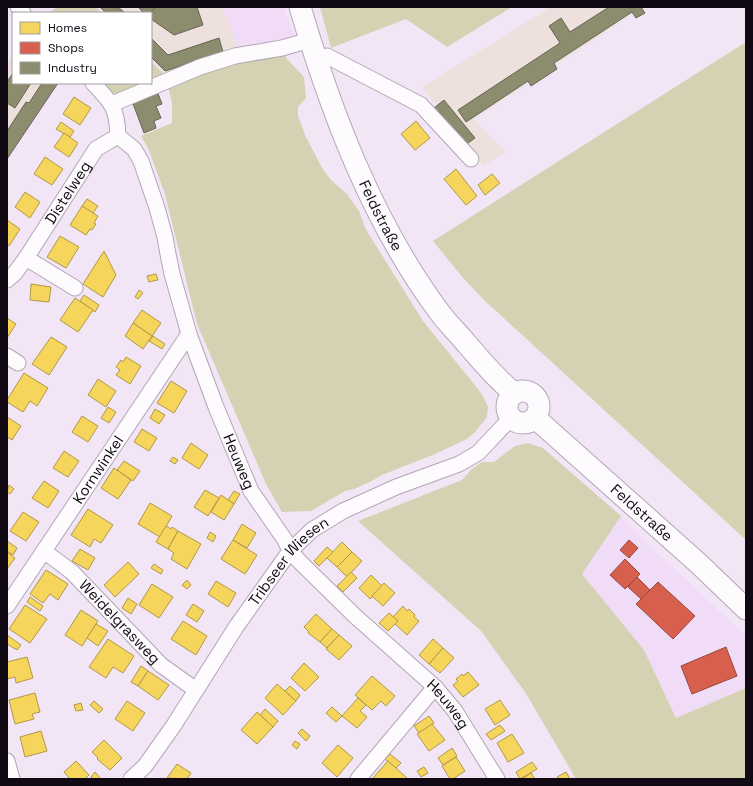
<svg xmlns="http://www.w3.org/2000/svg" width="753" height="786" font-family="'Space Grotesk',sans-serif">
<style>
.built{fill:#f1dcf8}
.industrial{fill:#eee0dd}
.green{fill:#d5d2b3}
.homes{fill:#f6d55c;stroke:#b19846}
.shops{fill:#d6604d;stroke:#9b463c}
.industry{fill:#8c8c6e;stroke:#676553}
.lines{fill:none;stroke-linecap:round;stroke-linejoin:round}
.street-casing{stroke:#b1a7b4;stroke-width:17}
.secondary-casing{stroke:#b1a7b4;stroke-width:23}
.street{stroke:#fdfbfe;stroke-width:15}
.secondary{stroke:#fdfbfe;stroke-width:21}
.labels{text-anchor:middle;stroke-width:4;stroke-linejoin:round;paint-order:stroke}
.street-label{font-size:15px;fill:#110a14;stroke:#fff}
</style>
<rect width="100%" height="100%" fill="#f2e5f6"/>
<g class="built">
<polygon points="222,7 283,7 296,38 239,51"/>
<polygon points="621,516 657,553 746,636 746,688 676,718 644,650 582,574"/>
</g>
<g class="industrial">
<polygon points="95,7 222,7 239,51 166,76 151,62 151,13 101,13"/>
<polygon points="551,7 643,7 474,119 505,152 483,166 422,87"/>
<polygon points="13,54 13,83 59,83 7,160 7,64"/>
</g>
<g class="green">
<polygon points="58,7 95,7 101,13 48,13"/>
<polygon points="320,7 512,7 447,47 406,19 331,48"/>
<polygon points="746,42 746,540 484,300 464,279 433,241"/>
<polygon points="284,52 287,59 304,77 306,98 298,107 298,116 305,135 322,168 331,180 347,194 359,211 365,228 423,321 482,394 488,407 487,417 476,431 467,439 435,454 382,475 372,481 354,489 345,491 311,511 282,512 266,484 197,324 165,194 148,148 141,136 172,123 172,103 168,86 242,61"/>
<polygon points="151,62 166,76 151,82"/>
<polygon points="101,83 149,83 119,95 115,93 111,95"/>
<polygon points="528,443 543,448 621,516 582,574 644,650 676,718 746,688 746,779 576,779 525,692 481,631 358,521 462,480 472,469 482,462 494,462 515,446"/>
</g>
<g class="homes">
<polygon points="74,97 91,108 80,125 63,114"/>
<polygon points="416,121 430,138 415,150 401,134"/>
<polygon points="61,122 74,131 70,137 56,129"/>
<polygon points="64,133 78,143 69,157 54,147"/>
<polygon points="45,157 63,169 52,185 34,174"/>
<polygon points="456,169 477,196 466,205 444,179"/>
<polygon points="492,174 500,183 485,195 478,185"/>
<polygon points="25,192 40,202 30,218 15,207"/>
<polygon points="87,199 98,206 93,213 82,206"/>
<polygon points="82,206 98,216 94,223 96,224 92,230 90,229 86,235 70,225"/>
<polygon points="7,220 20,229 9,246 7,244"/>
<polygon points="60,236 79,247 66,268 47,257"/>
<polygon points="104,251 116,275 103,297 83,284"/>
<polygon points="156,274 158,280 149,282 147,276"/>
<polygon points="31,284 51,287 49,302 30,300"/>
<polygon points="139,290 143,293 138,299 135,297"/>
<polygon points="84,295 99,305 95,312 80,301"/>
<polygon points="75,298 93,310 78,332 60,320"/>
<polygon points="142,310 161,323 152,336 133,323"/>
<polygon points="7,318 16,324 7,338"/>
<polygon points="133,323 152,336 143,349 125,336"/>
<polygon points="153,336 165,344 162,349 149,341"/>
<polygon points="51,337 67,347 49,375 32,364"/>
<polygon points="126,357 141,366 130,384 116,375 120,370 116,367 121,360 123,362"/>
<polygon points="24,373 48,388 37,406 30,401 23,412 7,402 7,400"/>
<polygon points="98,379 116,391 106,407 88,395"/>
<polygon points="171,381 187,391 174,413 157,403"/>
<polygon points="108,407 116,412 109,423 101,418"/>
<polygon points="155,409 165,415 159,424 150,418"/>
<polygon points="82,416 98,426 88,442 72,432"/>
<polygon points="7,417 21,426 12,440 7,437"/>
<polygon points="142,429 157,438 149,451 134,442"/>
<polygon points="191,443 208,455 199,469 182,458"/>
<polygon points="64,451 79,461 68,477 53,468"/>
<polygon points="173,457 178,460 175,464 170,461"/>
<polygon points="124,461 140,471 133,481 117,470"/>
<polygon points="114,468 131,480 118,499 101,488"/>
<polygon points="44,481 59,491 48,508 32,498"/>
<polygon points="9,485 14,489 10,494 7,492"/>
<polygon points="205,490 219,498 208,516 194,507"/>
<polygon points="234,491 240,494 234,504 228,500"/>
<polygon points="221,495 234,504 224,520 211,512"/>
<polygon points="150,503 172,516 160,537 138,524"/>
<polygon points="88,509 113,525 101,543 94,539 90,547 71,535"/>
<polygon points="23,512 39,522 26,541 10,531"/>
<polygon points="242,524 256,533 247,548 233,540"/>
<polygon points="166,526 171,529 172,527 178,531 168,549 156,542"/>
<polygon points="178,531 201,544 187,569 171,559 174,553 168,549"/>
<polygon points="210,532 216,536 213,542 207,538"/>
<polygon points="233,540 257,555 245,574 221,559"/>
<polygon points="7,541 17,548 13,555 7,551"/>
<polygon points="342,542 352,552 337,567 327,558"/>
<polygon points="327,547 333,552 319,566 314,561"/>
<polygon points="80,549 95,558 88,570 72,561"/>
<polygon points="7,552 15,558 7,569"/>
<polygon points="352,552 362,561 347,577 337,567"/>
<polygon points="128,562 139,574 115,597 104,585"/>
<polygon points="154,564 163,570 161,574 151,568"/>
<polygon points="46,570 68,584 58,600 50,594 43,603 30,594"/>
<polygon points="351,572 357,578 343,592 337,586"/>
<polygon points="371,575 382,586 370,599 359,588"/>
<polygon points="187,580 191,585 187,589 182,585"/>
<polygon points="216,581 236,593 228,607 208,594"/>
<polygon points="384,583 395,593 383,606 372,596"/>
<polygon points="152,584 173,597 159,618 139,605"/>
<polygon points="30,597 43,606 40,611 27,602"/>
<polygon points="128,598 137,604 131,614 122,608"/>
<polygon points="193,604 204,611 197,622 186,615"/>
<polygon points="25,605 47,619 30,643 9,629"/>
<polygon points="403,606 407,611 409,609 415,615 414,617 419,621 407,635 395,624 398,621 393,617"/>
<polygon points="81,610 98,621 82,646 65,635"/>
<polygon points="389,613 398,621 388,631 379,623"/>
<polygon points="316,614 332,629 320,642 308,633 309,632 304,627"/>
<polygon points="183,621 207,636 196,655 171,639"/>
<polygon points="96,624 108,631 98,646 87,638"/>
<polygon points="332,629 339,635 327,648 320,642"/>
<polygon points="7,635 21,645 17,650 7,644"/>
<polygon points="339,635 352,646 339,660 326,649"/>
<polygon points="108,639 134,656 123,673 113,667 106,678 89,667"/>
<polygon points="433,639 443,648 429,664 419,655"/>
<polygon points="443,648 454,658 440,673 429,664"/>
<polygon points="27,657 33,678 16,683 15,677 7,679 7,662"/>
<polygon points="304,663 319,677 305,691 291,678"/>
<polygon points="141,666 148,671 138,686 131,682"/>
<polygon points="148,671 169,685 158,700 138,686"/>
<polygon points="468,672 479,685 463,697 453,685 458,681 456,679 462,674 463,676"/>
<polygon points="372,676 395,696 386,706 381,701 372,710 355,695"/>
<polygon points="277,684 296,701 283,715 265,698"/>
<polygon points="290,686 300,695 296,701 285,691"/>
<polygon points="35,693 40,712 32,714 34,719 15,724 9,700"/>
<polygon points="358,698 366,705 360,711 367,717 357,728 342,716"/>
<polygon points="500,700 510,715 495,725 485,709"/>
<polygon points="94,701 103,709 99,713 90,705"/>
<polygon points="127,701 145,713 133,731 115,719"/>
<polygon points="81,703 83,710 76,711 74,705"/>
<polygon points="332,707 342,716 336,722 326,713"/>
<polygon points="265,709 278,721 273,727 260,715"/>
<polygon points="257,712 273,727 257,744 241,730"/>
<polygon points="429,716 434,723 419,733 414,726"/>
<polygon points="432,724 445,740 429,751 417,734"/>
<polygon points="500,725 505,731 491,740 486,734"/>
<polygon points="302,729 310,736 306,741 298,733"/>
<polygon points="41,731 47,751 25,757 20,737"/>
<polygon points="512,734 524,753 508,762 497,743"/>
<polygon points="104,740 122,758 110,770 97,759 98,758 92,752"/>
<polygon points="295,741 300,744 297,749 292,745"/>
<polygon points="338,745 353,758 337,777 322,763"/>
<polygon points="452,748 457,756 443,765 438,758"/>
<polygon points="390,754 401,763 396,768 385,759"/>
<polygon points="456,757 465,771 453,779 450,779 442,766"/>
<polygon points="76,761 89,775 85,779 70,779 64,772"/>
<polygon points="388,761 396,768 408,779 372,779"/>
<polygon points="532,762 537,769 520,779 516,772"/>
<polygon points="177,764 191,773 187,779 167,778"/>
<polygon points="424,767 428,773 421,777 417,771"/>
<polygon points="95,772 101,779 93,779 91,777"/>
<polygon points="566,772 570,779 559,779 557,777"/>
<polygon points="531,773 535,779 522,779"/>
</g>
<g class="shops">
<polygon points="629,540 638,548 629,558 620,550"/>
<polygon points="625,559 640,574 625,589 610,575"/>
<polygon points="637,577 650,590 641,599 628,587"/>
<polygon points="658,582 695,616 673,639 636,604"/>
<polygon points="726,647 737,676 692,694 681,666"/>
</g>
<g class="industry">
<polygon points="100,7 118,7 125,13 106,13"/>
<polygon points="138,7 154,7 155,8 150,13 144,13"/>
<polygon points="156,7 197,7 203,25 174,35 151,19 151,13 150,13"/>
<polygon points="609,7 641,7 645,13 636,18 632,12 554,63 557,69 531,86 528,81 466,122 458,110 560,43 549,26 561,18 570,32"/>
<polygon points="151,38 168,55 219,38 223,52 165,71 151,57"/>
<polygon points="13,73 13,83 31,83 15,108 7,103 7,82"/>
<polygon points="42,83 58,83 7,159 7,131 26,102 29,103"/>
<polygon points="157,91 162,104 156,106 161,118 154,121 156,128 144,133 132,101"/>
<polygon points="444,100 475,138 464,146 434,108"/>
</g>
<g class="lines">
<defs>
<g id="street">
<polyline points="18,7 23,13"/>
<polyline points="317,59 327,56 421,105 471,159"/>
<path id="s1" d="M93,83C112,103 117,108 118,136L134,149L141,161L157,208L165,237L168,254L172,274L189,334L216,407L251,491L285,540L290,551L300,562L355,616L435,687L455,711L497,779"/>
<polyline points="112,104 200,67 235,56 282,48 310,40"/>
<polyline points="26,258 75,288"/>
<path id="s2" d="M7,280L15,273L26,258L96,149L118,136"/>
<polyline points="7,356 18,363"/>
<path id="s3" d="M44,551L72,572L161,665L196,690"/>
<path id="s4" d="M7,606L189,334"/>
<polyline points="7,761 12,779"/>
<path id="s5" d="M131,779L145,766L174,725L236,627L290,551L312,530L343,511L396,487L459,464L478,453L511,418"/>
<polyline points="358,779 435,687"/>
</g>
<g id="secondary">
<path id="s6" d="M300,7C332,115 373,223 440,313C448,324 458,333 466,343C481,360 496,379 514,393"/>
<circle cx="523" cy="407" r="16"/>
<path id="s7" d="M535,419L542,424L698,563L746,609"/>
</g>
</defs>
<use href="#street" class="street-casing"/>
<use href="#secondary" class="secondary-casing"/>
<use href="#street" class="street"/>
<use href="#secondary" class="secondary"/>
</g>
<g class="labels">
<g class="street-label">
<text dy="5" stroke="none"><textPath href="#s2" startOffset="107">Distelweg</textPath></text>
<text dy="5" stroke="none"><textPath href="#s6" startOffset="224">Feldstraße</textPath></text>
<text dy="5" stroke="none"><textPath href="#s1" startOffset="412">Heuweg</textPath></text>
<text dy="5" stroke="none"><textPath href="#s4" startOffset="164">Kornwinkel</textPath></text>
<text dy="5" stroke="none"><textPath href="#s7" startOffset="142">Feldstraße</textPath></text>
<text dy="5" stroke="none"><textPath href="#s5" startOffset="270">Tribseer Wiesen</textPath></text>
<text dy="5" stroke="none"><textPath href="#s3" startOffset="104">Weidelgrasweg</textPath></text>
<text dy="5" stroke="none"><textPath href="#s1" startOffset="736">Heuweg</textPath></text>
</g>
</g>
<rect width="753" height="786" fill="none" stroke="#110a14" stroke-width="16"/>
<rect x="12" y="12" width="140" height="72" fill="#ffffff" stroke="#a09da1"/>
<rect x="20" y="22" width="20" height="12" fill="#f6d55c" stroke="#a09da1"/>
<text x="48" y="32" font-size="12" fill="#110a14">Homes</text>
<rect x="20" y="42" width="20" height="12" fill="#d6604d" stroke="#a09da1"/>
<text x="48" y="52" font-size="12" fill="#110a14">Shops</text>
<rect x="20" y="62" width="20" height="12" fill="#8c8c6e" stroke="#a09da1"/>
<text x="48" y="72" font-size="12" fill="#110a14">Industry</text>
</svg>
